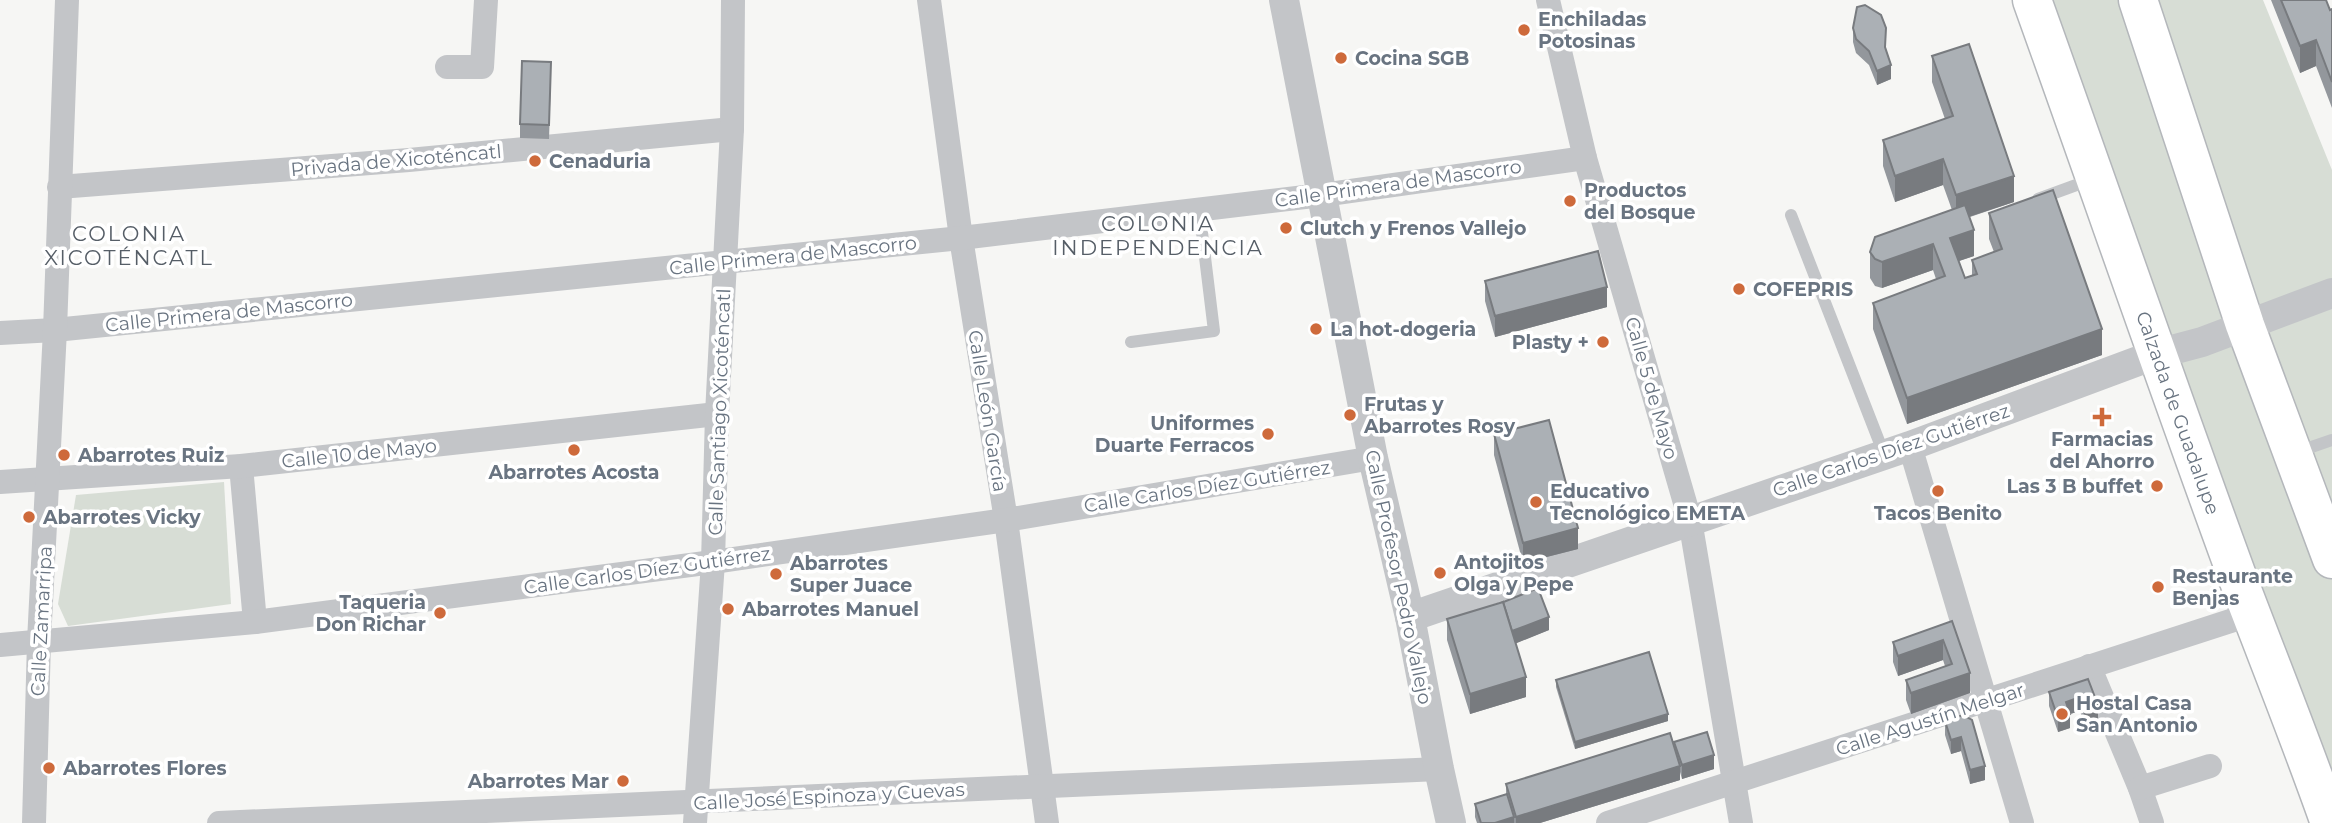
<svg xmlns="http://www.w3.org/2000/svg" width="2332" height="823" font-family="Montserrat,sans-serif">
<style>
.green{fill:#d7ddd5}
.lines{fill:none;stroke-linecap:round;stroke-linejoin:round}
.primary-casing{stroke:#b4b7bb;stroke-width:41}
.service{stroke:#c3c5c8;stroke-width:12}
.minor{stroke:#c3c5c8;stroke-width:24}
.tertiary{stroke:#c3c5c8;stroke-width:30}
.primary{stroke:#fff;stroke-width:38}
.wall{fill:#93979c}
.shaded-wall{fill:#787b7f}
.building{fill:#abb0b5;stroke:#787b7f;stroke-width:2}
.poi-dot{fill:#ce6a3b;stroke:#fff;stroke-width:2.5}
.labels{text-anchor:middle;stroke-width:7;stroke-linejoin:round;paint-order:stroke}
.poi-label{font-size:19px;font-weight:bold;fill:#697481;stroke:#fff;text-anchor:start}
.street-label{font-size:19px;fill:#697481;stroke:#fff}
.neighbourhood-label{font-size:21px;letter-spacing:2px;fill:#565e67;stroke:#fff}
</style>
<rect width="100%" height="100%" fill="#f6f6f4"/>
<g class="green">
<polygon points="2049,0 2263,0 2332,170 2332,559 2247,334 2332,579 2332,798"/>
<polygon points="224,482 231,604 68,626 58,604 76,495"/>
</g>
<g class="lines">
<defs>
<g id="primary">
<path id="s1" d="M2032,0C2103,198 2171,397 2244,595C2273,671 2303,746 2330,823"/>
<polyline points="2138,0 2245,325 2332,559"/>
</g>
</defs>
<use href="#primary" class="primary-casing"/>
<g class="service">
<polyline points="2038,199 2090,180"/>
<polyline points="1791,215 1884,454"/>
<polyline points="1131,342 1214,331 1199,208"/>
<polyline points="2297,452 2332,440"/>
</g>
<g class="minor">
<polyline points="929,0 961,238 1006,520 1047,823"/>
<polyline points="1548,0 1585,158 1690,520 1741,823"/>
<polyline points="447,67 482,67 486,0"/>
<polyline points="59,187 409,160 732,129"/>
<polyline points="0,333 55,330 961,238 1322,195 1585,158"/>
<polyline points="1910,446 2022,823"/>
<polyline points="241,466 255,622"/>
<polyline points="0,482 241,466 717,414"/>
<polyline points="0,645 255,622 713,562 1006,520 1373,458"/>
<polyline points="2089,666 2140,788 2152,823"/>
<polyline points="2140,788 2210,766"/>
<polyline points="34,823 39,641 55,330 67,0"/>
<path d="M219,823C626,806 1032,785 1439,769"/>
<polyline points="695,823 713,562 717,414 732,129 733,0"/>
<polyline points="1608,823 2252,614"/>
</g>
<g class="tertiary">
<polyline points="1284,0 1373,458 1410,617 1439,769 1451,823"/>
<polyline points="1410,617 1910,446 2157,354 2202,342 2332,293"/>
</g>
<use href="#primary" class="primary"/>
</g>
<g class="wall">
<polygon points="2271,0 2326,0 2330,10 2332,9 2332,108 2316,66 2300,73"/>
<polygon points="1853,28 1885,50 1891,79 1877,85 1869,65 1856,53 1853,42"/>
<polygon points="1932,56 2014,202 1970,217 1974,256 1959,261 1965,278 1972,276 1972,260 1994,252 1989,239 1989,213 2102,355 1907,424 1873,329 1873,303 1936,279 1933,270 1882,288 1875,286 1870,278 1870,252 1952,210 1943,185 1895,202 1883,166 1883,140 1945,119 1932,82"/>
<polygon points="551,76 549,139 520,138 520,124"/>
<polygon points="1485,281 1607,307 1495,337 1485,301"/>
<polygon points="1494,434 1578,549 1523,563 1494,455"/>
<polygon points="1447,619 1549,630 1516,643 1526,697 1470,714 1447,640"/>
<polygon points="1952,621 1970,693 1911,714 1906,700 1906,680 1945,666 1943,660 1898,676 1893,662 1893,642"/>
<polygon points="2088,679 2098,719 2084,723 2080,711 2070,714 2070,728 2058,732 2049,706 2049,692"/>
<polygon points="1556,680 1668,721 1575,749 1556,687"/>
<polygon points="1963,715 1985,780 1970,784 1961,751 1951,754 1945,735 1945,721"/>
<polygon points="1674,742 1714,769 1682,779 1680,772 1680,780 1540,823 1477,823 1475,817 1475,804 1506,794 1506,784 1674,749"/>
</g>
<g class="shaded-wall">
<polygon points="2316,40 2316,66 2300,73 2300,46"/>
<polygon points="1891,65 1891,79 1877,85 1877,71"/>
<polygon points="1943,159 1943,185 1895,202 1895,176"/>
<polygon points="2014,176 2014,202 1956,221 1956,195"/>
<polygon points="1974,230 1974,256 1950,264 1950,238"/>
<polygon points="1933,244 1933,270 1882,288 1882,262"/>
<polygon points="1607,287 1607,307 1495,337 1495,316"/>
<polygon points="2102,329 2102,355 1907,424 1907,398"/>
<polygon points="1578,528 1578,549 1523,563 1523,543"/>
<polygon points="1549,617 1549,630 1512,645 1512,631"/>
<polygon points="1943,640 1943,660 1898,676 1898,656"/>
<polygon points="1970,673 1970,693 1911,714 1911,693"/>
<polygon points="1526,677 1526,697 1470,714 1470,694"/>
<polygon points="2080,697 2080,711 2070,714 2070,728 2058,732 2058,718 2066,702"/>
<polygon points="2098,705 2098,719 2084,723 2084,709"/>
<polygon points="1668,714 1668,721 1575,749 1575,742"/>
<polygon points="1961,737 1961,751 1951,754 1951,740"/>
<polygon points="1714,755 1714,769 1682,779 1682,765"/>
<polygon points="1680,766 1680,780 1540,823 1516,823 1516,817"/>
<polygon points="1985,766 1985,780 1970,784 1970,770"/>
<polygon points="1514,817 1514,823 1495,823"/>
</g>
<g class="building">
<polygon points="2281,0 2326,0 2330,10 2332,9 2332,82 2316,40 2300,46"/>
<polygon points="1865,5 1881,15 1886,28 1885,47 1891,65 1877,71 1869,51 1856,39 1853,28 1857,7"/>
<polygon points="1969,44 2014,176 1956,195 1943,159 1895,176 1883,140 1953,116 1932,56"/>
<polygon points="522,61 551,62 549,125 520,124"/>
<polygon points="2053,190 2102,329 1907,398 1873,303 1945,276 1933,244 1882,262 1875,259 1870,252 1875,237 1965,205 1974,230 1950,238 1965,278 1977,274 1972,260 2002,249 1989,213"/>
<polygon points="1598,251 1607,287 1495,316 1485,281"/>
<polygon points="1549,420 1578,528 1523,543 1494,434"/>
<polygon points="1538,588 1549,617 1512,631 1503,602 1501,603"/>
<polygon points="1503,602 1526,677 1470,694 1447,619"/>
<polygon points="1952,621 1970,673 1911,693 1906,680 1952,664 1943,640 1898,656 1893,642"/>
<polygon points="1649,652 1668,714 1575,742 1556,680"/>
<polygon points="2088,679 2098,705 2084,709 2080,697 2066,702 2070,714 2058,718 2049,692"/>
<polygon points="1963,715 1972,720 1985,766 1970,770 1961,737 1951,740 1945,721"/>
<polygon points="1707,732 1714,755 1682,765 1674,742"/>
<polygon points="1670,733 1680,766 1516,817 1506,784"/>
<polygon points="1507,794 1514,817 1495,823 1481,823 1475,804"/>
</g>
<g class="poi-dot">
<circle cx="1524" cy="30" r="7"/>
<circle cx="1341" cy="58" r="7"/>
<circle cx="535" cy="161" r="7"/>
<circle cx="1570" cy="201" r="7"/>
<circle cx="1286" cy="228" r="7"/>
<circle cx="1739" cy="289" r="7"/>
<circle cx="1316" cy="329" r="7"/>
<circle cx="1603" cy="342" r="7"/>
<circle cx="1350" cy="415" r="7"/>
<path d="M2098.5 406.5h7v7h7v7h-7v7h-7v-7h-7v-7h7z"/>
<circle cx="1268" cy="434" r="7"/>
<circle cx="574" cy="450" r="7"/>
<circle cx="64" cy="455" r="7"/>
<circle cx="2157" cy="486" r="7"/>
<circle cx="1938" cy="491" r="7"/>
<circle cx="1536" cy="502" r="7"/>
<circle cx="29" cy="517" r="7"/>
<circle cx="1440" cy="573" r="7"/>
<circle cx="776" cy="574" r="7"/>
<circle cx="2158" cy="587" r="7"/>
<circle cx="728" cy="609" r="7"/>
<circle cx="440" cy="613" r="7"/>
<circle cx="2062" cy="714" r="7"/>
<circle cx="49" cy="768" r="7"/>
<circle cx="623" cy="781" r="7"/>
</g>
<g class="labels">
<g class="poi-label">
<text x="1538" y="26">Enchiladas<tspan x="1538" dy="22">Potosinas</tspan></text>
<text x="1355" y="65">Cocina SGB</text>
<text x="549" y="168">Cenaduria</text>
<text x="1584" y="197">Productos<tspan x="1584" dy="22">del Bosque</tspan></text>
<text x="1300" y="235">Clutch y Frenos Vallejo</text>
<text x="1753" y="296">COFEPRIS</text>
<text x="1330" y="336">La hot-dogeria</text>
<text x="1589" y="349" text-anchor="end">Plasty +</text>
<text x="1364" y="411">Frutas y<tspan x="1364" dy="22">Abarrotes Rosy</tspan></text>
<text x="1254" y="430" text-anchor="end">Uniformes<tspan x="1254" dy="22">Duarte Ferracos</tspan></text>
<text x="2102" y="446" text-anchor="middle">Farmacias<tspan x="2102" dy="22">del Ahorro</tspan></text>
<text x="78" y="462">Abarrotes Ruiz</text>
<text x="574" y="479" text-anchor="middle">Abarrotes Acosta</text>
<text x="2143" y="493" text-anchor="end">Las 3 B buffet</text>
<text x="1550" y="498">Educativo<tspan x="1550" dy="22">Tecnológico EMETA</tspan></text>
<text x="1938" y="520" text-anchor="middle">Tacos Benito</text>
<text x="43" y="524">Abarrotes Vicky</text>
<text x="1454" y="569">Antojitos<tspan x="1454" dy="22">Olga y Pepe</tspan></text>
<text x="790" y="570">Abarrotes<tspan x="790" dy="22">Super Juace</tspan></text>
<text x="2172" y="583">Restaurante<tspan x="2172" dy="22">Benjas</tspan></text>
<text x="426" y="609" text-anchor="end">Taqueria<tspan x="426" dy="22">Don Richar</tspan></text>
<text x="742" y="616">Abarrotes Manuel</text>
<text x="2076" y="710">Hostal Casa<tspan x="2076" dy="22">San Antonio</tspan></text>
<text x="63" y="775">Abarrotes Flores</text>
<text x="609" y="788" text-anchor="end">Abarrotes Mar</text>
</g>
<g class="street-label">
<text transform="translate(396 160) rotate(-5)" y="7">Privada de Xicoténcatl</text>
<text transform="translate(1398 183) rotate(-8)" y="7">Calle Primera de Mascorro</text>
<text transform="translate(793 255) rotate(-6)" y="7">Calle Primera de Mascorro</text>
<text transform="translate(229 312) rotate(-6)" y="7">Calle Primera de Mascorro</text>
<text transform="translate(1652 388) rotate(74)" y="7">Calle 5 de Mayo</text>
<text transform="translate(988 411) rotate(81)" y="7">Calle León García</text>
<text transform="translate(719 412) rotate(-88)" y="7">Calle Santiago Xicoténcatl</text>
<text dy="7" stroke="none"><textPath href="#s1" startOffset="438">Calzada de Guadalupe</textPath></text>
<text transform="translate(1891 450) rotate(-19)" y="7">Calle Carlos Díez Gutiérrez</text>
<text transform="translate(359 453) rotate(-6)" y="7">Calle 10 de Mayo</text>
<text transform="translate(1207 486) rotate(-9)" y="7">Calle Carlos Díez Gutiérrez</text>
<text transform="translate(647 570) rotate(-8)" y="7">Calle Carlos Díez Gutiérrez</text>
<text transform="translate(1399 577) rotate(78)" y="7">Calle Profesor Pedro Vallejo</text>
<text transform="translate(41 621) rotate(-87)" y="7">Calle Zamarripa</text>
<text transform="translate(1930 719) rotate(-18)" y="7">Calle Agustín Melgar</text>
<text transform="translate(829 796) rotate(-3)" y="7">Calle José Espinoza y Cuevas</text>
</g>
<g class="neighbourhood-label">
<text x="1158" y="231">COLONIA<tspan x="1158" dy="24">INDEPENDENCIA</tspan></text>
<text x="129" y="241">COLONIA<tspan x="129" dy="24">XICOTÉNCATL</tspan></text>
</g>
</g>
</svg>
